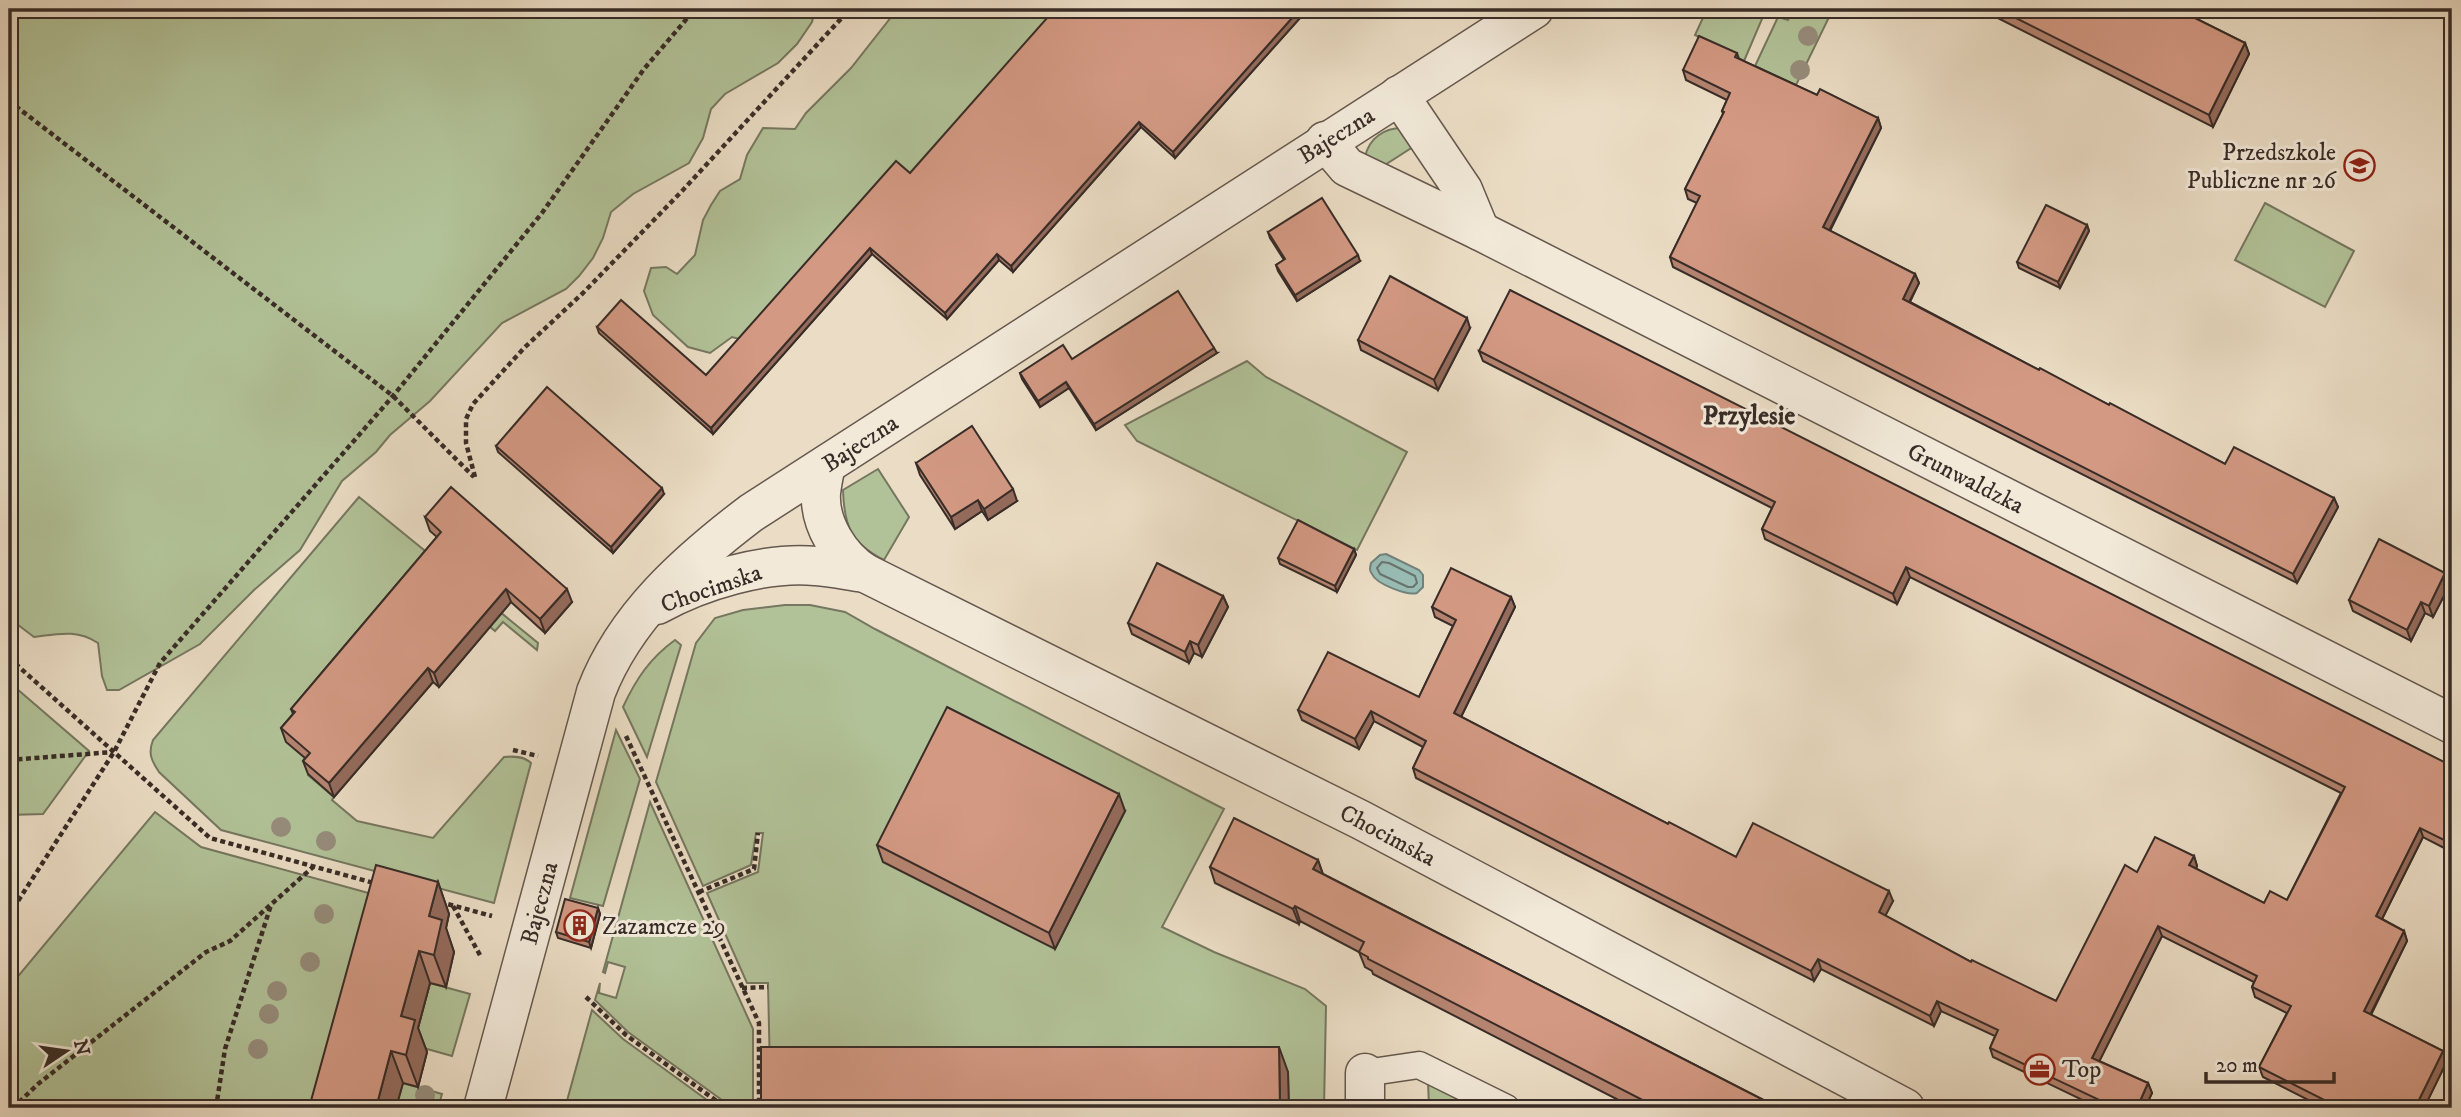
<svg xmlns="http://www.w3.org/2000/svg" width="2461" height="1117" font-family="'IM FELL DW Pica',serif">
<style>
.green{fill:#b2c298;stroke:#757760;stroke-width:2}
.water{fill:#98bcb4;stroke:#72827c;stroke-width:2}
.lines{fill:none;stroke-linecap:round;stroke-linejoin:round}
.shore{stroke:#68746e;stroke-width:2}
.lane-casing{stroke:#65584e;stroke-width:29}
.street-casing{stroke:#65584e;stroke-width:41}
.path{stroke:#382c27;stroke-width:4.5;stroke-dasharray:5 3.5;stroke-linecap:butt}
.lane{stroke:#f2e9d9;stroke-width:26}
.street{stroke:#f2e9d9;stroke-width:38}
.tree{fill:#968c7b}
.wall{fill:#b58471;stroke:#382c27;stroke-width:2}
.shaded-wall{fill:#946b5c;stroke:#382c27;stroke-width:2}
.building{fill:#d39983;stroke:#382c27;stroke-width:2}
.labels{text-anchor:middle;stroke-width:6;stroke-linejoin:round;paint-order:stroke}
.street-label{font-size:24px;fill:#382c27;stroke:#f2e9d9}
.poi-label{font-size:24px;fill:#382c27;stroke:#f2e9d9;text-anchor:start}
.neighbourhood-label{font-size:26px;font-weight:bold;fill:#382c27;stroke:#f2e9d9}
</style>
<rect width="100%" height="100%" fill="#ebddc5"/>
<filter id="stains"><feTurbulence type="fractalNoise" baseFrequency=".00286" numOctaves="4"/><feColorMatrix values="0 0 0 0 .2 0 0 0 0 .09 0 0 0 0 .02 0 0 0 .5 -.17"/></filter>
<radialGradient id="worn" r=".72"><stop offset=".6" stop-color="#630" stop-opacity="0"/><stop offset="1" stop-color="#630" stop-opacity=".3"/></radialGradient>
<g class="green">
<path d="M9,9H815L812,22L797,44L778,63L725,94L711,109L703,138L689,163L633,194L611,212L603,238L593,258L579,276L566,289L502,323L430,401L390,435L376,452L342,481L300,550L254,590L200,644L119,690H107L102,676L98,643C77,629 58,634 34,637L9,618Z"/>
<polygon points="905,9 1060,9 912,176 739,339 732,337 710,353 688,347 653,315 644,291 651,268 666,267 677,274 695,255 703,220 711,205 720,191 740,179 747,155 763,128 795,129 806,113 851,68 892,16"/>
<polygon points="1707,9 1755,9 1765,12 1744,61 1695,35"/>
<polygon points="1793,9 1833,9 1796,85 1755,66 1778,17 1788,20"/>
<path d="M1404,128L1419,143L1377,170L1365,157C1369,138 1385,127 1404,128Z"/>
<polygon points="2265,203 2354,251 2325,307 2235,260"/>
<polygon points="1247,361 1266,377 1407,452 1357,550 1137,441 1125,425"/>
<path d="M878,469L909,517L884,560C851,543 844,526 843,490Z"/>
<path d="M359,497L538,643L537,650L503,622L495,631L437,582L308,775L334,797L332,800L357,821L433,838L504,757C514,756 524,756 531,763L494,903L221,830L159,772C151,760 148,753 153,740Z"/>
<polygon points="785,605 810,605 845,612 875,629 1224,809 1162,927 1214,952 1305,989 1326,1006 1324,1108 1289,1108 1288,1072 770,1072 768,983 747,983 707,893 758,872 763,833 756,833 751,865 703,886 656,782 696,643 715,618 743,610"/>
<path d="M675,640L681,645L647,757L623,707C636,679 650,658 675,640Z"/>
<polygon points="9,682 89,751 43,814 9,815"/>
<polygon points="616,730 640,779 603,906 570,898"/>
<polygon points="650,802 753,1029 753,1108 733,1108 628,1032 595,1000 600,983 599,993 616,998 625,967 608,962 605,973 603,972"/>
<polygon points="155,812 201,847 383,897 324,1108 9,1108 9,987"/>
<polygon points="430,983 470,994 452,1056 413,1045"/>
<polygon points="592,1010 623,1039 718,1108 565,1108"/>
<polygon points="1428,1081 1490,1108 1429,1108"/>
<polygon points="403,1083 442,1094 438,1108 396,1108"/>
</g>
<path class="water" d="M1386,554L1419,570L1423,575V587L1417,593C1408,596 1376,584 1372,574C1369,570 1370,568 1371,563L1380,555Z"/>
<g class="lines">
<polygon class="shore" points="1382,562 1389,563 1415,576 1417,583 1413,587 1408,587 1380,574 1377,568"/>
<defs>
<polyline id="lane" points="1365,1073 1419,1065 1506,1108"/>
<g id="street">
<polyline points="1399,95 1463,190 1480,231"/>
<polyline points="1325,141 1347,167 1480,231 2452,724"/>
<path d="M826,465C824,474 822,484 821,493C819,524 840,557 865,573L1361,820L1905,1108"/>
<path d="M657,605C700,581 766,561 816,566C832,567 849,571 865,573"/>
<polyline points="1365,1073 1365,1108"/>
<path d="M483,1108L596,692C625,616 688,561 751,513L1534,9"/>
</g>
</defs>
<use href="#lane" class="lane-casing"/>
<use href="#street" class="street-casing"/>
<g class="path">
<polyline points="1687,9 1690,10"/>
<polyline points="9,101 393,396 474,477"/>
<polyline points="475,477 466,443 466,419 473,404 524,348 583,293 683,190 850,9"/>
<polyline points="9,658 210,838 374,883"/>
<polyline points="626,736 759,1023 759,1108"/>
<polyline points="513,750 538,756"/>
<polyline points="9,760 113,752"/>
<polyline points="699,892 754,869 758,833"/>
<polyline points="440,902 492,916"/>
<polyline points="453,906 481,957"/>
<polyline points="9,915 114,752 160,663 393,396 542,213 644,69 695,9"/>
<polyline points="742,988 768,987"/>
<polyline points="586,997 626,1035 726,1108"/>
<polyline points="13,1108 38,1084 206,952 230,941 313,867"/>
<polyline points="216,1108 225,1049 271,905"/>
</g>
<use href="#lane" class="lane"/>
<use href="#street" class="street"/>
</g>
<g class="tree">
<circle cx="1808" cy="36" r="10"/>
<circle cx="1800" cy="70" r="10"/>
<circle cx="281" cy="827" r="10"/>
<circle cx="326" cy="841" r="10"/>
<circle cx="324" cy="914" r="10"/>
<circle cx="310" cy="962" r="10"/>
<circle cx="277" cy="991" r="10"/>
<circle cx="269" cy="1014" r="10"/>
<circle cx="258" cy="1049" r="10"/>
<circle cx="425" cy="1095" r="10"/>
</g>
<g class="wall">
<polygon points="1308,9 1175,158 1141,127 1013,272 999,260 947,319 872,254 713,434 599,333 597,327 706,375 910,173"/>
<polygon points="1376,9 1393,9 1387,17"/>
<polygon points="1980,9 2177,9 2245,43 2249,54 2213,127"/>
<polygon points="1737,53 1739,59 1817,95 1878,118 1881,128 1830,231 1915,274 1919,283 1910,302 2039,370 2109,405 2225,464 2334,498 2338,507 2297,583 1673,267 1670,257 1697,203 1688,199 1685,189 1723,114 1722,111 1727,100 1686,80 1683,70"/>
<polygon points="2087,225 2089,231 2060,288 2019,268 2017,262"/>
<polygon points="1268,232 1360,261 1297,301 1278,271 1276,265 1284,260 1270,238"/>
<polygon points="1470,328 1438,390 1361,350 1358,340"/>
<polygon points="1479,351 2452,766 2452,852 2423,837 2382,919 2404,931 2407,941 2371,1015 2443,1051 2447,1061 2424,1108 2324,1108 2263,1077 2259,1067 2287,1013 2255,997 2252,987 2254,982 2162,936 2099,1061 2148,1083 2152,1093 2145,1108 2099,1108 1993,1057 1990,1048 1995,1036 1941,1011 1934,1026 1821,969 1814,981 1416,778 1413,768 1423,747 1374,721 1359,749 1302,720 1298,710 1419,697 1453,626 1435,617 1432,607 1511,597 1515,607 1461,717 1668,824 1736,857 1893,901 1885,916 1971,962 2056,1001 2137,872 2194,856 2197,866 2196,869 2264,903 2287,900 2341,793 1910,577 1897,604 1765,539 1762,529 1772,508 1483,361"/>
<polygon points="1217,353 1096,430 1069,388 1040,407 1022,379 1020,373 1072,359"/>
<polygon points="496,446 664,494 613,553 498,452"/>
<polygon points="916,463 1017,501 988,520 982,511 955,529 920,475"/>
<polygon points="425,517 572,602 545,633 511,602 439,687 433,682 334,797 308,774 303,761 305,758 286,742 281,728 293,714 291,709 437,537 430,531"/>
<polygon points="1354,549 1356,555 1337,592 1280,564 1278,558"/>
<polygon points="2450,584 2433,617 2425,613 2411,641 2353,611 2349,600"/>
<polygon points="1223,596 1228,607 1202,657 1194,653 1189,663 1132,634 1128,623"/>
<polygon points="1125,811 1055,949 883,862 877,845"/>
<polygon points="1318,860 1323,874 1779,1108 1634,1108 1373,974 1372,971 1365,967 1359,952 1300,921 1299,924 1215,883 1210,867"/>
<polygon points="438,882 449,914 446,928 454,952 446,987 430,983 418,1028 427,1052 418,1087 403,1083 309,1108"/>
<polygon points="598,908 600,914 591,948 558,938 556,932"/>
</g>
<g class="shaded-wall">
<polygon points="1300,9 1308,9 1175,158 1173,152"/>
<polygon points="1386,9 1393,9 1387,17 1385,11"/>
<polygon points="2245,43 2249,54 2213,127 2209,115"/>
<polygon points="1878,118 1881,128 1826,237 1823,227"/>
<polygon points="1139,122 1141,127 1013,272 1011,266"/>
<polygon points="2087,225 2089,231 2060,288 2058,282"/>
<polygon points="870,248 872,254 713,434 711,428"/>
<polygon points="997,254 999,260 947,319 945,313"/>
<polygon points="1358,255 1360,261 1297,301 1295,295"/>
<polygon points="1915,274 1919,283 1906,308 1903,299"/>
<polygon points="1467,318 1470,328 1438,390 1434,380"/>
<polygon points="1214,348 1217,353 1096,430 1094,424"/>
<polygon points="1066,382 1069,388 1040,407 1038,401"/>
<polygon points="662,488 664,494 613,553 611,547"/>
<polygon points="1013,489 1017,501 988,520 984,509"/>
<polygon points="2334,498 2338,507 2297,583 2293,574"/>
<polygon points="978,500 982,511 955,529 951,517"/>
<polygon points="1354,549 1356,555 1337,592 1335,586"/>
<polygon points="1906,567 1910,577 1897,604 1893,594"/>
<polygon points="2445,573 2450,584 2433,617 2429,606"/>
<polygon points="506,589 511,602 439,687 434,673"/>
<polygon points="567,589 572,602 545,633 540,619"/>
<polygon points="1223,596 1228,607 1202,657 1198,645"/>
<polygon points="1511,597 1515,607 1458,723 1454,713"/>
<polygon points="2421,602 2425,613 2411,641 2407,630"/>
<polygon points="1190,641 1194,653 1189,663 1185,652"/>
<polygon points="428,668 433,682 334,797 329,783"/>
<polygon points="1371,711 1374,721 1359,749 1355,739"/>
<polygon points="1119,794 1125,811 1055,949 1049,933"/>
<polygon points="2420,828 2423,837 2379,925 2376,916"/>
<polygon points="2194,856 2197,866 2193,875 2189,865"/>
<polygon points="1318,860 1323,875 1313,869"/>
<polygon points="438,882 449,914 446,928 454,952 446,987 434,955 429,916"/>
<polygon points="1889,891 1893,901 1882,922 1879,912"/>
<polygon points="1295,906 1300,921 1299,924 1293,909"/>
<polygon points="598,908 600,914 591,948 589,942"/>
<polygon points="2158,926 2162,936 2096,1068 2092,1058"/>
<polygon points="2404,931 2407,941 2367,1021 2364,1011"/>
<polygon points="419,951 430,983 418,1028 427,1052 418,1087 406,1055 401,1016"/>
<polygon points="1818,959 1821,969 1814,981 1811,971"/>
<polygon points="1937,1001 1941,1011 1934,1026 1930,1016"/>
<polygon points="1279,1047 1288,1072 1289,1108 1280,1108"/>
<polygon points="391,1051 403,1083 396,1108 376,1108"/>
<polygon points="2443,1051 2447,1061 2424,1108 2415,1108"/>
<polygon points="2148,1083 2152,1093 2145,1108 2137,1108"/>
</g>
<g class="building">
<polygon points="1055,9 1300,9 1173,152 1139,122 1011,266 997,254 945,313 870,248 711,428 597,327 621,300 706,375 896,161 910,173"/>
<polygon points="1998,9 2177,9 2245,43 2209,115"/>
<polygon points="1699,36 1737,53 1735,57 1817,95 1820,89 1878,118 1823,227 1915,274 1903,299 2039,370 2040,368 2109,405 2110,403 2225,464 2234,447 2334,498 2293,574 1670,257 1700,196 1685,189 1724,112 1722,111 1730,93 1683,70"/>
<polygon points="1322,198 1358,255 1295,295 1276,265 1285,259 1268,232"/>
<polygon points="2046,205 2087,225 2058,282 2017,262"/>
<polygon points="1390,276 1467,318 1434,380 1358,340"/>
<polygon points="1510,290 2452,766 2452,844 2420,828 2376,916 2404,931 2364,1011 2443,1051 2415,1108 2340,1108 2259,1067 2291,1006 2252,987 2257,976 2158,926 2092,1058 2148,1083 2137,1108 2116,1108 1990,1048 1998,1030 1937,1001 1930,1016 1818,959 1811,971 1413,768 1426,741 1371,711 1355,739 1298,710 1328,652 1419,697 1456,620 1432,607 1451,568 1511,597 1454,713 1668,824 1669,822 1736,857 1753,823 1889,891 1879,912 1971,962 1972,960 2056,1001 2125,865 2137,872 2155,837 2194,856 2189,865 2264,903 2270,891 2287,900 2345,787 1906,567 1893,594 1762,529 1775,502 1479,351"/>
<polygon points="1178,291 1214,348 1094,424 1066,382 1038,401 1020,373 1063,345 1072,359"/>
<polygon points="547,387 662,488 611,547 496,446"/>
<polygon points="972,426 1013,489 984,509 978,500 951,517 916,463"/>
<polygon points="451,487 567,589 540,619 506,589 434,673 428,668 329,783 303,761 310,753 281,728 295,712 291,709 441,532 425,517"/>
<polygon points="1298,520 1354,549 1335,586 1278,558"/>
<polygon points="2379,539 2445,573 2429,606 2421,602 2407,630 2349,600"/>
<polygon points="1157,563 1223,596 1198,645 1190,641 1185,652 1128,623"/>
<polygon points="947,707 1119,794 1049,933 877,845"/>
<polygon points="1234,818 1318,860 1313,869 1779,1108 1658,1108 1368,959 1368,957 1359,952 1364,942 1295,906 1293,909 1210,867"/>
<polygon points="376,865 438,882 429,916 442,920 434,955 419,951 401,1016 415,1020 406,1055 391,1051 376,1108 309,1108"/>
<polygon points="565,899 598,908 589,942 556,932"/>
<polygon points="761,1047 1279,1047 1280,1108 761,1108"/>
</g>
<defs>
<symbol id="school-ring" viewBox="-11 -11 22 22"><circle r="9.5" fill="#f2e9d9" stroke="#8f2418" stroke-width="1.5"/><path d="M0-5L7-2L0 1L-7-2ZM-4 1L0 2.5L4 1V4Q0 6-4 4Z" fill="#8f2418"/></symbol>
<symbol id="building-ring" viewBox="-11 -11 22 22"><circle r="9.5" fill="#f2e9d9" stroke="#8f2418" stroke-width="1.5"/><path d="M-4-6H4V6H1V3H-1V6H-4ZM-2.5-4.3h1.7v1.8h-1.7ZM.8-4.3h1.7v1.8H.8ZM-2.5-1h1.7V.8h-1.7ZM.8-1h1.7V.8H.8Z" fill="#8f2418"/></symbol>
<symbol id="office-ring" viewBox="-11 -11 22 22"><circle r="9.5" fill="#f2e9d9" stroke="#8f2418" stroke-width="1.5"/><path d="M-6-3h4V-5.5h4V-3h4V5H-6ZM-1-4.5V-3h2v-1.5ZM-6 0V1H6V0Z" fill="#8f2418"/></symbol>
</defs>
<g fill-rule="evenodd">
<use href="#school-ring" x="2342" y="148" width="35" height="35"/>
<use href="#building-ring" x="562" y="908" width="35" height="35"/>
<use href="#office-ring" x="2022" y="1052" width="35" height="35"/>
</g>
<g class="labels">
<g class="street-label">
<text transform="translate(1336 135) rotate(-32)" y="8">Bajeczna</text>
<text transform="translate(860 443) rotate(-33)" y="8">Bajeczna</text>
<text transform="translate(1966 478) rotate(27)" y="8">Grunwaldzka</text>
<text transform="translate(711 588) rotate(-19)" y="8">Chocimska</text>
<text transform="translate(1388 835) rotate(28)" y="8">Chocimska</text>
<text transform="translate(539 903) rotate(-75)" y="8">Bajeczna</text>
</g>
<g class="poi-label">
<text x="2336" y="160" text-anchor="end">Przedszkole<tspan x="2336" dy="28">Publiczne nr 26</tspan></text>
<text x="602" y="934">Zazamcze 29</text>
<text x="2062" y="1077">Top</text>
</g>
<g class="neighbourhood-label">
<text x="1749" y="424">Przylesie</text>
</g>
</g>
<rect width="2461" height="1117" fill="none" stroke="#ebddc5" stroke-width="35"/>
<rect x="10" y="10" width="2440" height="1096" fill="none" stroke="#382c27" stroke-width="3.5"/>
<rect x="18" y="18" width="2426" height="1082" fill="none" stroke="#382c27" stroke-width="2"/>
<g transform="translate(66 1051) rotate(77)" stroke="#f2e9d9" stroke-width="5" paint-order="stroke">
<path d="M0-5L12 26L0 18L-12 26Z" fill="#382c27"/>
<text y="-10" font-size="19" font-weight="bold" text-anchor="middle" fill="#382c27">N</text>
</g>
<path d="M2206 1072v10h128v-10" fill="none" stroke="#382c27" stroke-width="3.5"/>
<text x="2216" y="1072" font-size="21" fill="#382c27" stroke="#f2e9d9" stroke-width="5" paint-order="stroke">20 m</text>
<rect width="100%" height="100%" filter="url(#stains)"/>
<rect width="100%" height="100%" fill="url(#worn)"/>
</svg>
